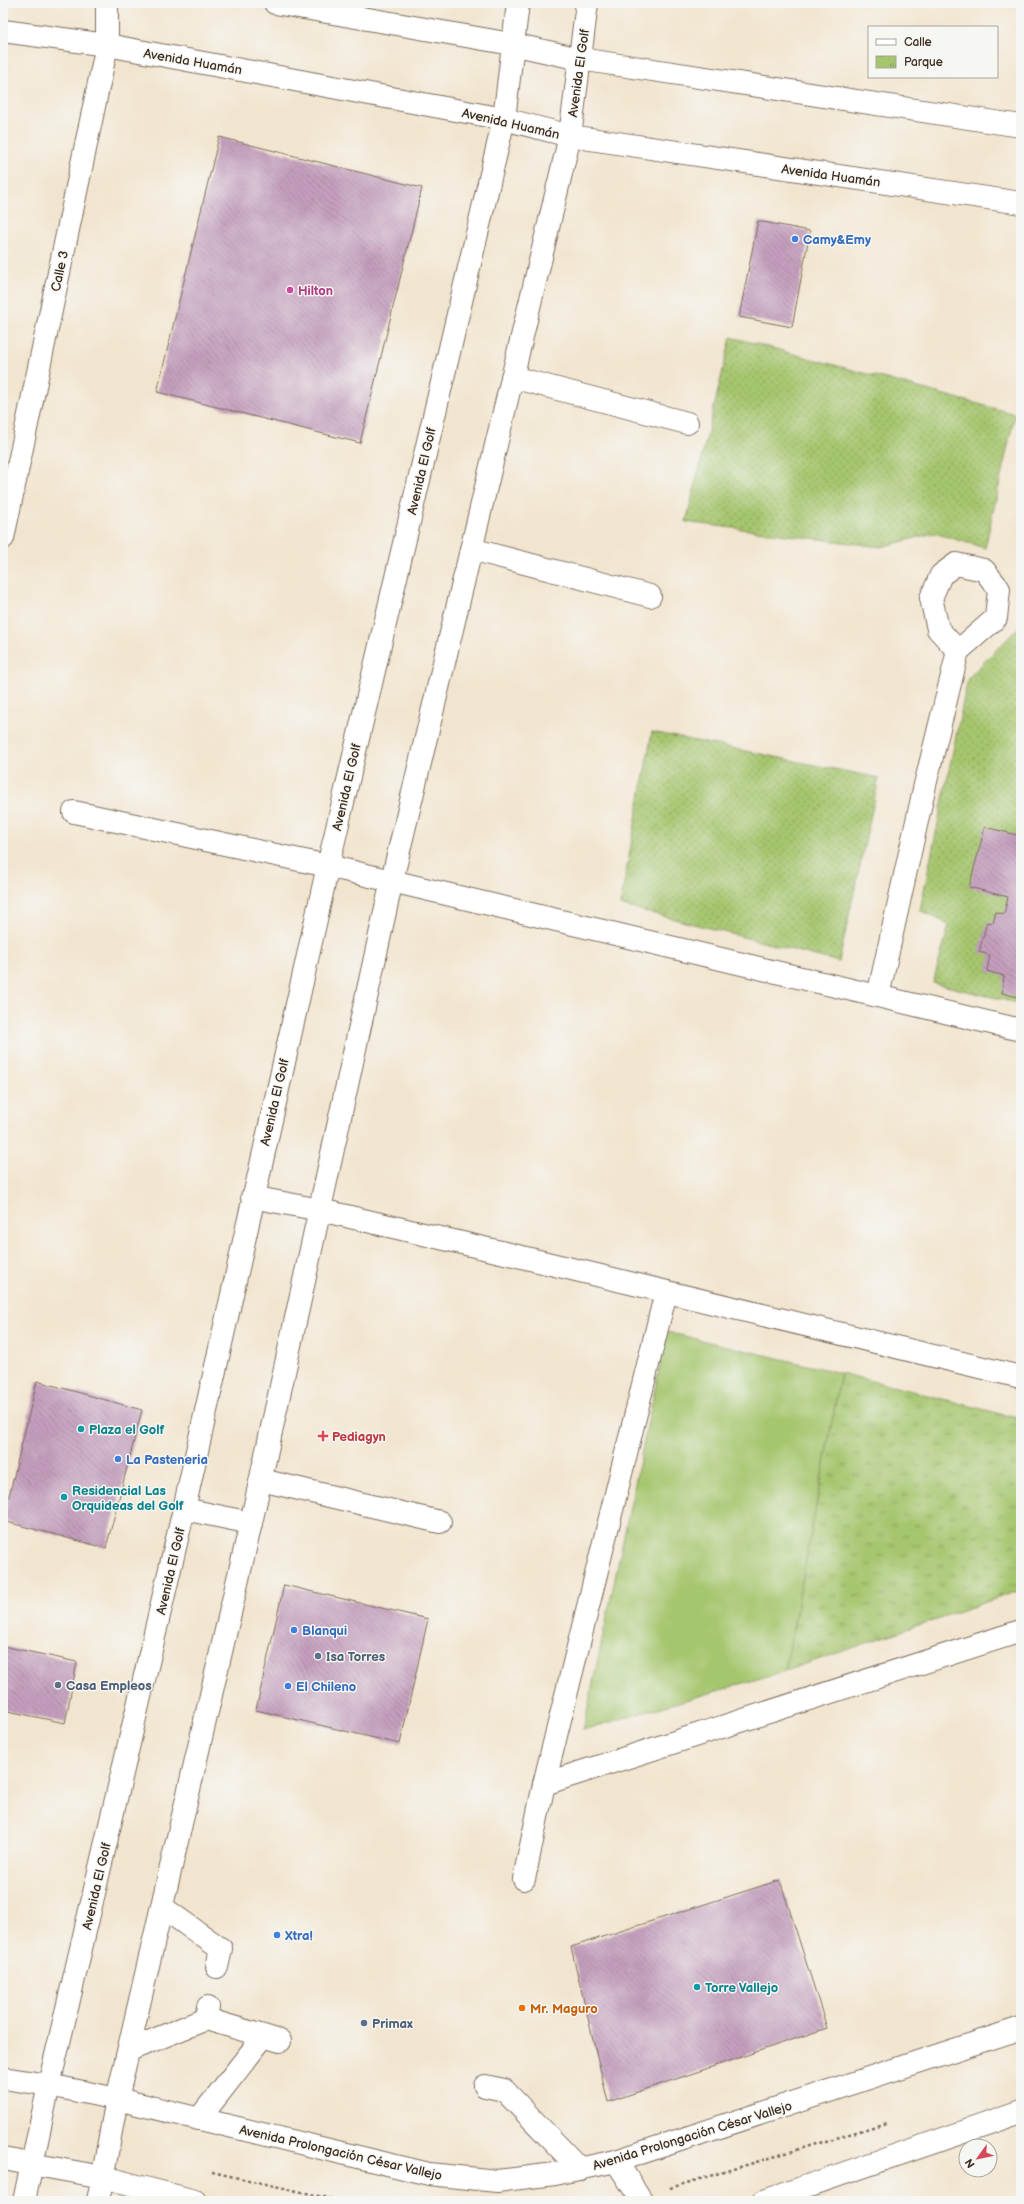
<svg xmlns="http://www.w3.org/2000/svg" width="1024" height="2204" font-family="'Balsamiq Sans',sans-serif">
<style>
.grass{fill:url(#grass-dots);stroke:#707846}
.park{fill:url(#park-tufts);stroke:#707846}
.pitch{fill:#a6c66e;stroke:#707846}
.building{fill:url(#building-back-hatch)}
.lines{fill:none;stroke-linecap:round;stroke-linejoin:round}
.lane-casing{stroke:#7b6b5c;stroke-width:24}
.street-casing{stroke:#7b6b5c;stroke-width:24}
.secondary-casing{stroke:#7b6b5c;stroke-width:24}
.primary-casing{stroke:#7b6b5c;stroke-width:24}
.path{stroke:#7b6b5c;stroke-width:2.5;stroke-dasharray:3 3;stroke-linecap:butt}
.lane{stroke:#fff;stroke-width:22}
.street{stroke:#fff;stroke-width:22}
.secondary{stroke:#fff;stroke-width:22}
.primary{stroke:#fff;stroke-width:22}
.shop-dot{fill:#3f7fe0;stroke:#f6f6f2;stroke-width:1.5}
.hotel-dot{fill:#d1479c;stroke:#f6f6f2;stroke-width:1.5}
.culture-dot{fill:#0f9aa8;stroke:#f6f6f2;stroke-width:1.5}
.health-dot{fill:#e0444e;stroke:#f6f6f2;stroke-width:1.5}
.service-dot{fill:#5c6f8a;stroke:#f6f6f2;stroke-width:1.5}
.food-dot{fill:#e8710a;stroke:#f6f6f2;stroke-width:1.5}
.labels{text-anchor:middle;stroke-width:3;stroke-linejoin:round;paint-order:stroke}
.street-label{font-size:13px;fill:#3b2a1e;stroke:#f6f6f2}
.shop-label{font-size:13px;font-weight:bold;fill:#366cbe;stroke:#f6f6f2;text-anchor:start}
.hotel-label{font-size:13px;font-weight:bold;fill:#b23c85;stroke:#f6f6f2;text-anchor:start}
.culture-label{font-size:13px;font-weight:bold;fill:#0d838f;stroke:#f6f6f2;text-anchor:start}
.health-label{font-size:13px;font-weight:bold;fill:#be3a42;stroke:#f6f6f2;text-anchor:start}
.service-label{font-size:13px;font-weight:bold;fill:#4e5e75;stroke:#f6f6f2;text-anchor:start}
.food-label{font-size:13px;font-weight:bold;fill:#c56008;stroke:#f6f6f2;text-anchor:start}
</style>
<defs>
<pattern id="grass-dots" width="8" height="8" patternUnits="userSpaceOnUse"><rect width="8" height="8" fill="#a6c66e"/><path d="M2 2h.1M6 6h.1" fill="none" stroke="#88a15a" stroke-width="1.8" stroke-linecap="round"/></pattern>
<pattern id="park-tufts" width="24" height="20" patternUnits="userSpaceOnUse"><rect width="24" height="20" fill="#a6c66e"/><path d="M3 7l-1-3M5 7V3M7 7l1-3M15 17l-1-3M17 17v-4M19 17l1-3" fill="none" stroke="#88a15a"/></pattern>
<pattern id="building-back-hatch" width="6" height="6" patternUnits="userSpaceOnUse"><rect width="6" height="6" fill="#c49fbe"/><path d="M-1 5l2 2M0 0l6 6M5-1l2 2" fill="none" stroke="#a0829a"/></pattern>
</defs>
<rect width="100%" height="100%" fill="#f6f6f2"/>
<filter id="ink" filterUnits="userSpaceOnUse"><feTurbulence type="fractalNoise" baseFrequency=".025" numOctaves="2"/><feDisplacementMap in="SourceGraphic" scale="8" xChannelSelector="R" yChannelSelector="G"/><feConvolveMatrix kernelMatrix="1 2 1 2 8 2 1 2 1" color-interpolation-filters="sRGB"/></filter>
<filter id="wash" filterUnits="userSpaceOnUse"><feTurbulence type="fractalNoise" baseFrequency=".012" numOctaves="4" result="noise"/><feDisplacementMap in="SourceGraphic" scale="16" xChannelSelector="R" yChannelSelector="G"/><feGaussianBlur stdDeviation="0.9" result="paint"/><feColorMatrix in="noise" values="0 0 0 0 0 0 0 0 0 0 0 0 0 0 0 0 0 1.4 0 .05"/><feComposite in="paint" operator="in"/></filter>
<g filter="url(#wash)">
<rect width="100%" height="100%" fill="#f2e5cf"/>
<g class="grass">
<polygon points="731,337 1015,414 985,548 934,533 881,547 686,522"/>
<polygon points="1021,625 1021,1004 933,983 949,925 920,910 968,678"/>
<polygon points="652,732 879,778 839,962 620,905"/>
</g>
<polygon class="park" points="841,1373 1021,1419 1021,1590 785,1671"/>
<polygon class="pitch" points="667,1332 841,1373 785,1671 583,1730"/>
<g id="blocks">
<g class="building">
<polygon points="219,137 422,188 360,443 157,392"/>
<polygon points="758,221 810,231 792,327 739,317"/>
<polygon points="985,827 1021,836 1021,998 1002,993 1004,976 987,971 990,955 979,952 987,922 993,923 996,912 1004,914 1008,897 969,887"/>
<polygon points="37,1381 142,1410 106,1548 3,1521"/>
<polygon points="284,1585 428,1619 400,1744 256,1710"/>
<polygon points="3,1646 77,1662 65,1723 3,1710"/>
<polygon points="780,1880 827,2028 608,2102 571,1947"/>
</g>
</g>
</g>
<g filter="url(#ink)">
<use href="#blocks" fill-opacity="0" stroke="#7b6b5c" stroke-width="1"/>
<g class="lines">
<defs>
<g id="lane">
<polyline points="74,812 328,866"/>
<polyline points="261,1480 440,1522"/>
<polyline points="162,1907 221,1949 217,1967"/>
<polyline points="206,2019 280,2041"/>
<polyline points="129,2050 206,2019 208,2007"/>
<polyline points="485,2086 504,2090 580,2169"/>
<polyline points="199,2119 263,2037"/>
</g>
<g id="street">
<polyline points="512,377 687,423"/>
<polyline points="3,538 107,45 107,3"/>
<polyline points="471,549 650,596"/>
<polyline points="328,866 1021,1030"/>
<polyline points="878,996 925,785 958,651 996,618 999,589 984,570 956,564 941,575 931,598 938,629 958,651"/>
<polyline points="252,1197 320,1210 505,1253 1021,1377"/>
<polyline points="544,1784 1021,1631"/>
<polyline points="524,1879 544,1784 666,1292"/>
<polyline points="616,2161 642,2201"/>
</g>
<g id="secondary">
<polyline points="184,1509 251,1523"/>
<polyline points="3,2078 49,2085 117,2099 429,2174 497,2181 555,2174 616,2161 1021,2028"/>
<polyline points="3,2159 103,2177 195,2201"/>
<polyline points="24,2201 49,2085 184,1509 328,866 504,119 518,3"/>
<polyline points="98,2201 117,2099 251,1523 392,880 570,136 587,3"/>
<polyline points="764,2201 1021,2112"/>
</g>
<g id="primary">
<polyline points="275,3 512,44 580,59 1021,126"/>
<polyline points="3,31 107,45 504,119 570,136 1021,203"/>
</g>
</defs>
<use href="#lane" class="lane-casing"/>
<use href="#street" class="street-casing"/>
<use href="#secondary" class="secondary-casing"/>
<use href="#primary" class="primary-casing"/>
<g class="path">
<polyline points="212,2172 342,2201"/>
<polyline points="670,2188 886,2123"/>
</g>
<use href="#lane" class="lane"/>
<use href="#street" class="street"/>
<use href="#secondary" class="secondary"/>
<use href="#primary" class="primary"/>
</g>
</g>
<g class="shop-dot">
<circle cx="795" cy="239" r="4"/>
<circle cx="118" cy="1459" r="4"/>
<circle cx="294" cy="1630" r="4"/>
<circle cx="288" cy="1686" r="4"/>
<circle cx="277" cy="1935" r="4"/>
</g>
<circle class="hotel-dot" cx="290" cy="290" r="4"/>
<g class="culture-dot">
<circle cx="81" cy="1429" r="4"/>
<circle cx="64" cy="1497" r="4"/>
<circle cx="697" cy="1987" r="4"/>
</g>
<path class="health-dot" d="M321 1430h4v4h4v4h-4v4h-4v-4h-4v-4h4z"/>
<g class="service-dot">
<circle cx="318" cy="1656" r="4"/>
<circle cx="58" cy="1685" r="4"/>
<circle cx="364" cy="2023" r="4"/>
</g>
<circle class="food-dot" cx="522" cy="2008" r="4"/>
<g class="labels">
<g class="street-label">
<text transform="translate(193 61) rotate(10)" y="5">Avenida Huamán</text>
<text transform="translate(578 73) rotate(-82)" y="5">Avenida El Golf</text>
<text transform="translate(511 123) rotate(13)" y="5">Avenida Huamán</text>
<text transform="translate(831 175) rotate(8)" y="5">Avenida Huamán</text>
<text transform="translate(59 271) rotate(-78)" y="5">Calle 3</text>
<text transform="translate(421 471) rotate(-77)" y="5">Avenida El Golf</text>
<text transform="translate(346 787) rotate(-77)" y="5">Avenida El Golf</text>
<text transform="translate(274 1102) rotate(-77)" y="5">Avenida El Golf</text>
<text transform="translate(170 1571) rotate(-77)" y="5">Avenida El Golf</text>
<text transform="translate(96 1886) rotate(-77)" y="5">Avenida El Golf</text>
<text transform="translate(692 2135) rotate(-17)" y="5">Avenida Prolongación César Vallejo</text>
<text transform="translate(341 2152) rotate(13)" y="5">Avenida Prolongación César Vallejo</text>
</g>
<g class="shop-label">
<text x="803" y="244">Camy&amp;Emy</text>
<text x="126" y="1464">La Pasteneria</text>
<text x="302" y="1635">Blanqui</text>
<text x="296" y="1691">El Chileno</text>
<text x="285" y="1940">Xtra!</text>
</g>
<g class="hotel-label">
<text x="298" y="295">Hilton</text>
</g>
<g class="culture-label">
<text x="89" y="1434">Plaza el Golf</text>
<text x="72" y="1495">Residencial Las<tspan x="72" dy="15">Orquideas del Golf</tspan></text>
<text x="705" y="1992">Torre Vallejo</text>
</g>
<g class="health-label">
<text x="332" y="1441">Pediagyn</text>
</g>
<g class="service-label">
<text x="326" y="1661">Isa Torres</text>
<text x="66" y="1690">Casa Empleos</text>
<text x="372" y="2028">Primax</text>
</g>
<g class="food-label">
<text x="530" y="2013">Mr. Maguro</text>
</g>
</g>
<rect width="1024" height="2204" fill="none" stroke="#f6f6f2" stroke-width="16"/>
<rect x="868" y="26" width="130" height="52" fill="#f6f6f2" stroke="#aba49d"/>
<rect x="876" y="39" width="20" height="6" fill="#ffffff" stroke="#aba49d"/>
<text x="904" y="46" font-size="12" fill="#3b2a1e">Calle</text>
<rect x="876" y="56" width="20" height="12" fill="url(#park-tufts)" stroke="#aba49d"/>
<text x="904" y="66" font-size="12" fill="#3b2a1e">Parque</text>
<g transform="translate(978 2158) rotate(237)"><circle r="19" fill="#f6f6f2" stroke="#aba49d"/>
<path d="M0-3L7 15L0 10L-7 15Z" fill="#d1495b"/>
<text y="-6" font-size="11" font-weight="bold" text-anchor="middle" fill="#3b2a1e">N</text>
</g>
</svg>
